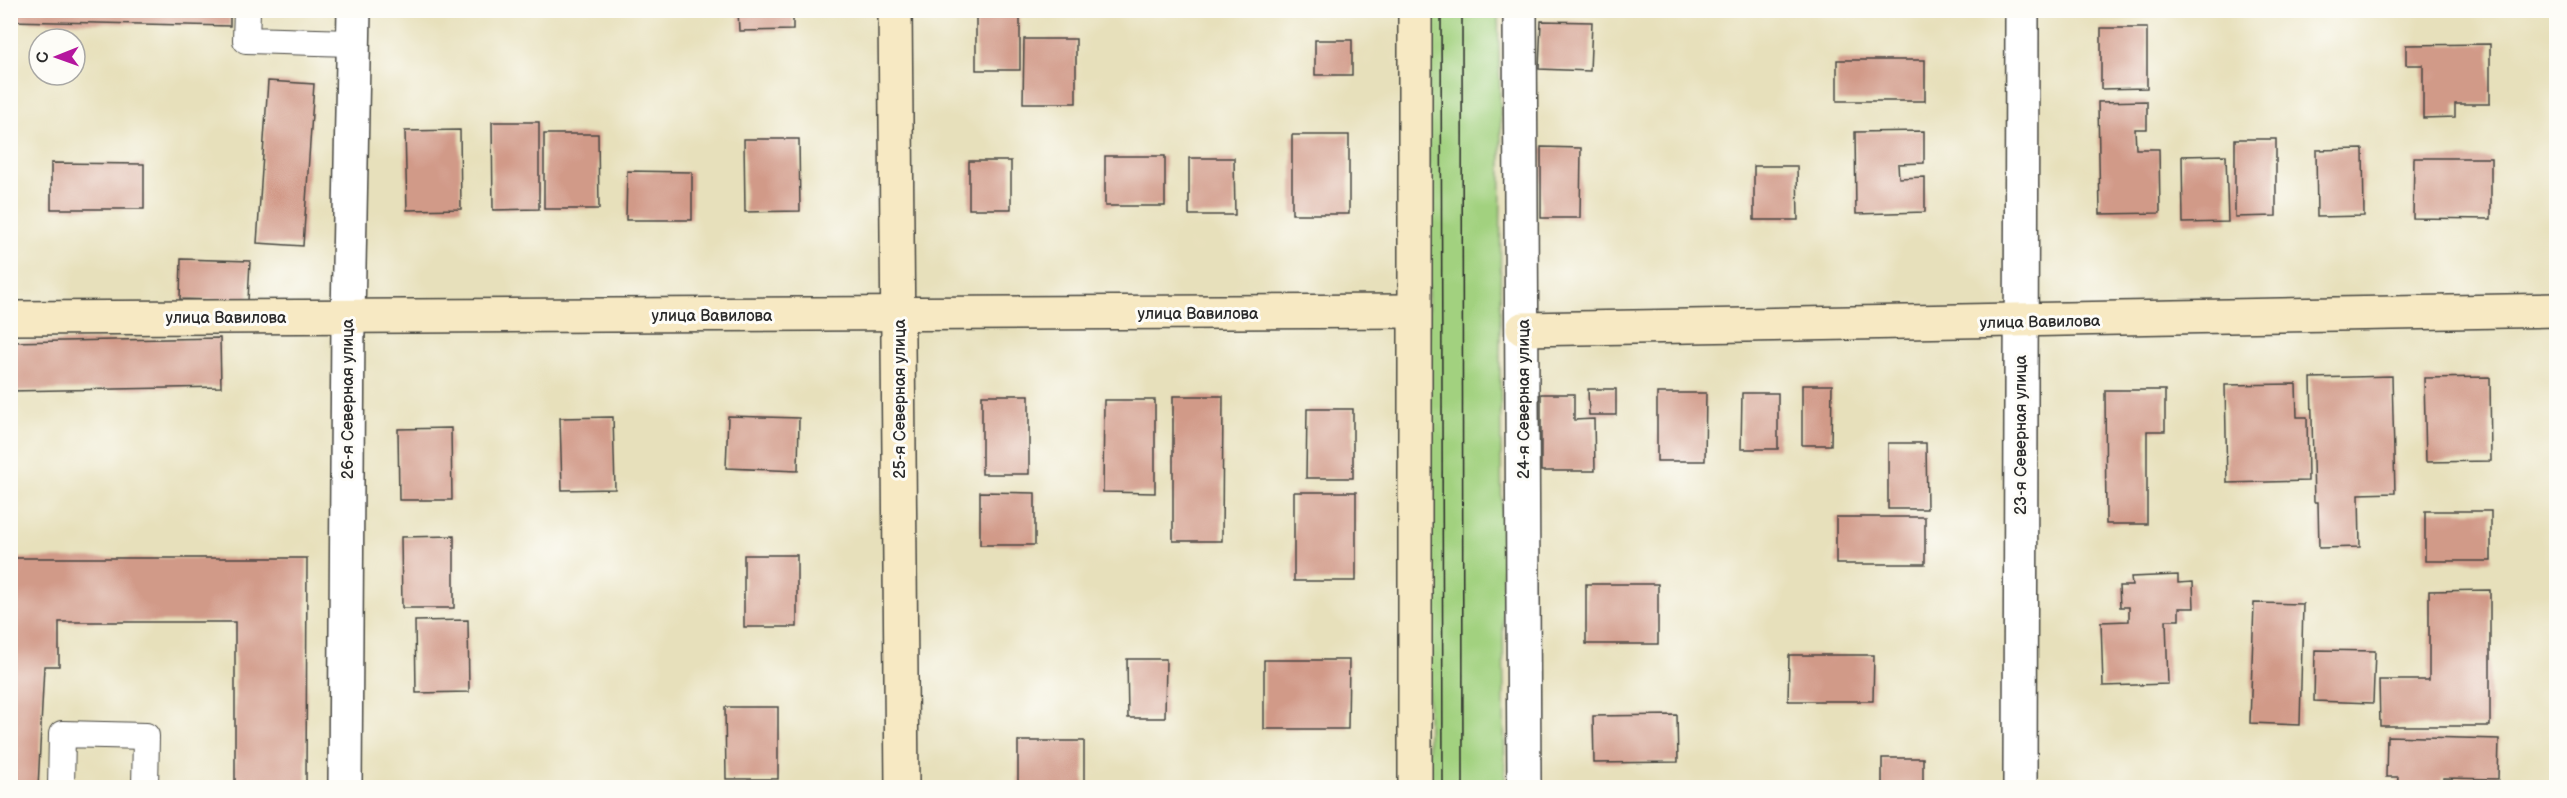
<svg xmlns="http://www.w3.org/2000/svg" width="2567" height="798" font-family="'Balsamiq Sans',sans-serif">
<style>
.green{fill:#a2d17f;stroke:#667e55;stroke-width:1.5}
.building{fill:#d19a88}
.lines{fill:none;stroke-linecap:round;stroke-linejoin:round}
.lane-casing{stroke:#474641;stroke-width:28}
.street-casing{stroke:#474641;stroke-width:36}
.secondary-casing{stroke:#474641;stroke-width:36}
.lane{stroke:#fff;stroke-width:26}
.street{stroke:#fff;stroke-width:33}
.secondary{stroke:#f7e9c3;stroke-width:33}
.tram{stroke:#2b2b2b;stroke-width:1.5}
.labels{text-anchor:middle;stroke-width:6;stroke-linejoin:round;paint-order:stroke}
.street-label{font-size:16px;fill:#2b2b2b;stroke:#fdfcf7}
</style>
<rect width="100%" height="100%" fill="#fdfcf7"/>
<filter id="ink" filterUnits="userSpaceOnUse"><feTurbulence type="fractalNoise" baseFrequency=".0167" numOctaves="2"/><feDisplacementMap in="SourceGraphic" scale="12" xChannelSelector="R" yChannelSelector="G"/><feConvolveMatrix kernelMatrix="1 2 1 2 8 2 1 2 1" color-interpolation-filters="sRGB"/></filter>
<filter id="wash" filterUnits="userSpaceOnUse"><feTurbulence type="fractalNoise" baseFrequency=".008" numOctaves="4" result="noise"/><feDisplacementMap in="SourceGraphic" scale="24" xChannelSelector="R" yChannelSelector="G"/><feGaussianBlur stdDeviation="1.35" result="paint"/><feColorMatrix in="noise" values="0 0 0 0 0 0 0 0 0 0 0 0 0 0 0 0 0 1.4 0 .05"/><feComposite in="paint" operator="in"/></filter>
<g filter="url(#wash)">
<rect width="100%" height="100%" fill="#e7e0bb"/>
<polygon class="green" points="1428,11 1498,11 1501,140 1500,362 1505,787 1428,787"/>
<g id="blocks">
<g class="building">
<polygon points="10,10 230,10 230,26 10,21"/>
<rect x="407" y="10" width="50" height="5"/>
<polygon points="738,10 793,10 793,30 739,31"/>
<rect x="976" y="10" width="44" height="60"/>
<polygon points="2138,10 2172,10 2172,12 2138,15"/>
<polygon points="1541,21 1592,22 1590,71 1539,69"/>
<polygon points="2101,28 2147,28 2147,88 2101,89"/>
<polygon points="1024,39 1076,39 1076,103 1023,103"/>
<rect x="1315" y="40" width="37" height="35"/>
<polygon points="2490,44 2490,104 2455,104 2455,117 2423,118 2423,65 2406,65 2406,45"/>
<rect x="1837" y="60" width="88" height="41"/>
<polygon points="268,81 314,84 303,246 257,243"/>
<polygon points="2147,101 2147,129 2135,129 2136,149 2159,149 2160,213 2100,214 2098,102"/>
<polygon points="492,122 539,122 539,209 493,210"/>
<polygon points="460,130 461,209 407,210 405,131"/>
<polygon points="1924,131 1924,163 1898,164 1899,178 1925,177 1925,212 1856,214 1855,132"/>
<polygon points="544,134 598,134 599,209 544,209"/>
<rect x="1292" y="135" width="57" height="79"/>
<polygon points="744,139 799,139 800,211 745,212"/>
<polygon points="2235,139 2276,139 2276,216 2235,217"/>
<polygon points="1541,147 1581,148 1580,218 1541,218"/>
<polygon points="2363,149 2364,216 2317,217 2316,150"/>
<polygon points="2226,155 2228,222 2183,223 2182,156"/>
<rect x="1105" y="156" width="60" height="50"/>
<polygon points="1189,158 1234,158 1235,215 1189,215"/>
<polygon points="2414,158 2491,158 2491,219 2413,218"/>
<rect x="969" y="161" width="42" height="48"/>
<polygon points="51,163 144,164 144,209 51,209"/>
<polygon points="1754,166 1797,166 1798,220 1754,220"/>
<polygon points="627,171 692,172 692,220 626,220"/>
<polygon points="181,259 250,261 248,301 180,299"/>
<polygon points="220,338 221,387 10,391 10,342"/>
<polygon points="2392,376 2395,493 2359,494 2360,547 2319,548 2318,502 2314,502 2311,378"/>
<polygon points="2490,377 2491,461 2426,462 2424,378"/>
<polygon points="2296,384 2297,417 2307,417 2308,481 2227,483 2225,385"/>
<polygon points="1802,385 1832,385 1831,445 1802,445"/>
<polygon points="1588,389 1616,389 1616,415 1589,415"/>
<polygon points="2105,390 2165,390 2165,431 2147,431 2147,524 2106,524"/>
<polygon points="1657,393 1706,393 1705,461 1657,461"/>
<polygon points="1742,393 1778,393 1778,449 1741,449"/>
<polygon points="1541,394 1574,394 1574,420 1594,419 1595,471 1541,471"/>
<rect x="982" y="395" width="47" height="79"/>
<polygon points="1173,396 1223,396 1222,541 1173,541"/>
<polygon points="1104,400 1155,400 1155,493 1103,492"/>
<polygon points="1307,409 1353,409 1353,478 1306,478"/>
<polygon points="728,416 799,418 798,471 726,468"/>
<polygon points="613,417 615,489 562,490 560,418"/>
<polygon points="451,428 452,500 399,500 398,429"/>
<polygon points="1888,443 1926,443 1927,509 1888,509"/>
<polygon points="980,492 1035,493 1035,545 980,545"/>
<rect x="1294" y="492" width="62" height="89"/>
<rect x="2425" y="511" width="66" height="50"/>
<rect x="1836" y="517" width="89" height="47"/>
<polygon points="454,536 454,608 402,608 401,537"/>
<rect x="744" y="555" width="53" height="72"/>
<polygon points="10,558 307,558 306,788 235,788 235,622 59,622 59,666 44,666 38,788 10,788"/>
<polygon points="2178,575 2178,583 2193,582 2194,608 2179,608 2179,620 2166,620 2168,684 2103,686 2101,622 2129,621 2129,607 2120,607 2119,586 2132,586 2131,577"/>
<rect x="1586" y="584" width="72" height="60"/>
<polygon points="2490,590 2490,726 2380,726 2379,680 2429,680 2429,591"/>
<polygon points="2254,603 2303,604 2300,725 2250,723"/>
<polygon points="468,620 469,692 416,693 415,621"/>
<polygon points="2315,650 2375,651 2373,703 2314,701"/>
<polygon points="1789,655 1874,655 1873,701 1788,701"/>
<polygon points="1127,659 1166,659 1165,718 1128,718"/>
<polygon points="1264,660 1349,660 1348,729 1264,729"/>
<polygon points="725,707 778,707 778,779 726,779"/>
<polygon points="1677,715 1678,762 1594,763 1593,716"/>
<polygon points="2387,736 2499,739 2498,779 2443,778 2443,788 2397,788 2398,777 2386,777"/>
<rect x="1018" y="741" width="66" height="47"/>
<rect x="1882" y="758" width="41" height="30"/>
<rect x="1176" y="783" width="47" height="5"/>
</g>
</g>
</g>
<g filter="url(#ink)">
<use href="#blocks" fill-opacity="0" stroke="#474641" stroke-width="1.5"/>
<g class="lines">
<defs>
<g id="lane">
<polyline points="247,10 246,40 351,43"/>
<polyline points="61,788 62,734 146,736 145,788"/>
</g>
<g id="street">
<polyline points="1520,10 1524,788"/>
<polyline points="345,788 348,317 354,10"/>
<polyline points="2020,788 2022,10"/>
</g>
<g id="secondary">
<polyline points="895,10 902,788"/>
<polyline points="1415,10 1415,788"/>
<polyline points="10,318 1414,311"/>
<polyline points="1523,329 2556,310"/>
</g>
</defs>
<use href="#lane" class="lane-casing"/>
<use href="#street" class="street-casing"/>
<use href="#secondary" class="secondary-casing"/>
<use href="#lane" class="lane"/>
<use href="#street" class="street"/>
<use href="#secondary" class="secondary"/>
<g class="tram">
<polyline points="1441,10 1443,788"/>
<polyline points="1462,10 1463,788"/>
</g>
</g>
</g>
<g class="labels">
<g class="street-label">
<text x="1198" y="319">улица Вавилова</text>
<text x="712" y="321">улица Вавилова</text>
<text x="226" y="323">улица Вавилова</text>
<text transform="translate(2040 321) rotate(-1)" y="6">улица Вавилова</text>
<text transform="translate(347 399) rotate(-90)" y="6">26-я Северная улица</text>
<text transform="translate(899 399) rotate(-90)" y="6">25-я Северная улица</text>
<text transform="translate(1523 399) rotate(-90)" y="6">24-я Северная улица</text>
<text transform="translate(2020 435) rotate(-90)" y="6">23-я Северная улица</text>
</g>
</g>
<rect width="2567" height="798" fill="none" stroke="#fdfcf7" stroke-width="36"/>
<g transform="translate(57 57) rotate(269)"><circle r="28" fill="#fdfcf7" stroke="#a9a8a5" stroke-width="1.5"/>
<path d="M0-4.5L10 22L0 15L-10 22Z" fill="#b5179e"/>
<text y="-9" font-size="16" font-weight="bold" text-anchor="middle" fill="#2b2b2b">С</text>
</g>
</svg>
